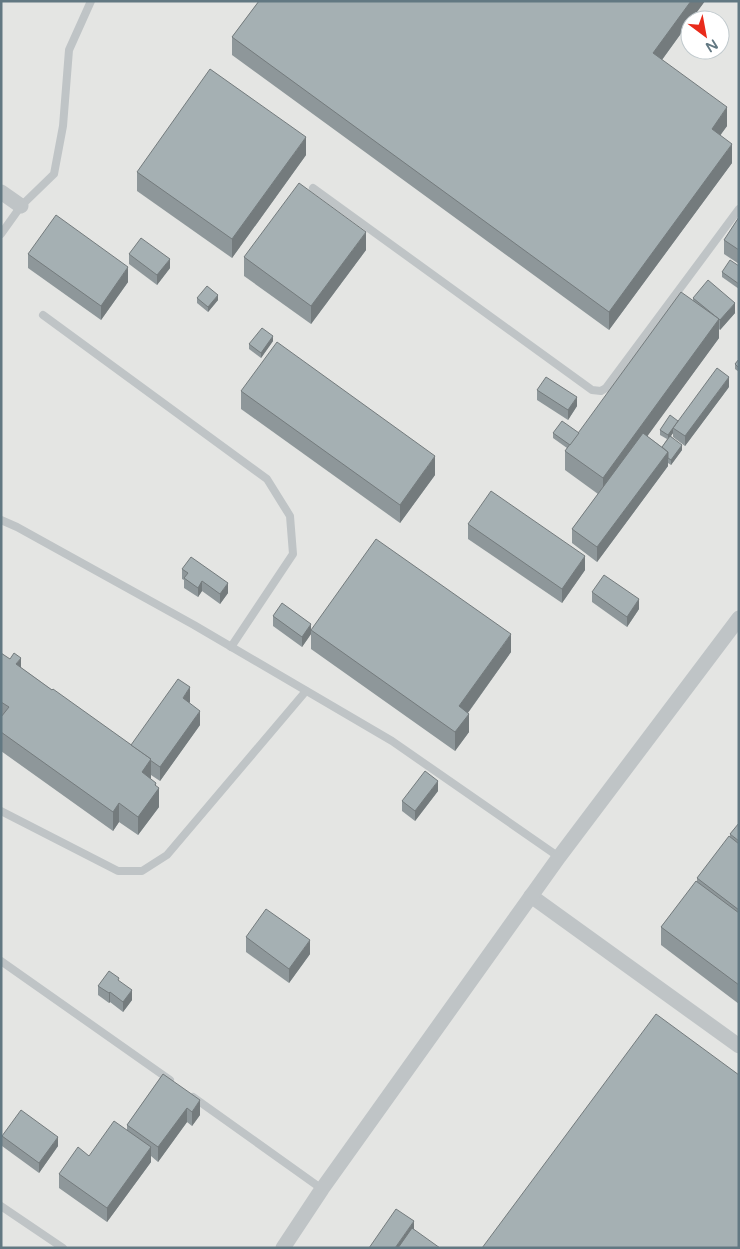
<svg xmlns="http://www.w3.org/2000/svg" width="740" height="1249" font-family="'Varela Round',sans-serif">
<style>
.built{fill:#e4e5e3;fill-rule:evenodd}
.lines{fill:none;stroke-linecap:round;stroke-linejoin:round}
.service{stroke:#bfc4c6;stroke-width:8}
.minor{stroke:#bfc4c6;stroke-width:15}
.wall{fill:#8e979a}
.shaded-wall{fill:#747b7d}
.building{fill:#a5b0b3;stroke:#747b7d}
</style>
<rect width="100%" height="100%" fill="#f4f3ef"/>
<path class="built" d="M1,1H739V1248H1ZM690,20H720V50H690Z"/>
<g class="lines">
<g class="service">
<polyline points="313,188 592,390 601,391 606,388 739,209"/>
<polyline points="1,234 21,206 54,174 63,126 69,50 91,1"/>
<polyline points="43,315 267,479 290,516 293,554 231,647"/>
<polyline points="1,520 17,527 194,625 392,741 559,857"/>
<polyline points="1,811 118,871 142,871 167,855 306,691"/>
<polyline points="1,961 170,1080"/>
<polyline points="193,1097 322,1189"/>
<polyline points="1,1206 63,1248"/>
</g>
<g class="minor">
<polyline points="1,192 21,206"/>
<polyline points="531,896 739,1046"/>
<polyline points="283,1248 322,1189 559,857 739,618"/>
</g>
</g>
<g class="wall">
<polygon points="259,1 705,1 691,20 690,20 690,21 662,60 727,126 720,135 732,163 609,330 232,55 232,37"/>
<polygon points="306,155 232,258 137,191 137,172"/>
<polygon points="739,217 739,264 724,254 724,240"/>
<polygon points="366,250 311,324 244,276 244,257"/>
<polygon points="28,254 128,282 101,320 28,268"/>
<polygon points="129,254 170,268 157,285 129,264"/>
<polygon points="739,266 739,289 722,277 722,272"/>
<polygon points="197,298 218,300 208,312 197,303"/>
<polygon points="693,298 735,313 720,330 719,329 719,338 647,436 662,447 667,439 660,435 660,430 678,421 729,387 685,446 673,437 673,433 671,436 682,450 671,465 668,463 668,466 597,562 572,543 572,529 598,494 565,470 565,451 567,448 553,438 553,433 579,433 693,300"/>
<polygon points="273,341 261,358 249,349 249,344"/>
<polygon points="739,359 739,372 735,369 735,364"/>
<polygon points="537,390 577,406 568,420 537,400"/>
<polygon points="241,391 435,475 400,523 241,409"/>
<polygon points="468,524 585,570 562,603 468,539"/>
<polygon points="182,569 228,593 220,604 202,591 198,597 184,588 184,580 182,579"/>
<polygon points="592,592 639,609 627,627 592,602"/>
<polygon points="273,616 311,630 511,652 468,713 469,732 455,751 311,649 311,634 302,647 273,626"/>
<polygon points="1,653 52,690 131,745 190,702 189,703 200,725 160,781 151,775 151,779 156,786 159,807 138,835 119,822 113,831 1,751"/>
<polygon points="438,791 415,821 402,811 402,801"/>
<polygon points="730,834 739,841 739,1004 661,945 661,927 697,881 697,878 730,837"/>
<polygon points="246,937 310,954 289,983 246,952"/>
<polygon points="119,981 132,1000 123,1012 110,1002 109,1003 98,995 98,986"/>
<polygon points="163,1074 200,1115 192,1126 187,1122 158,1162 151,1156 151,1162 107,1222 59,1188 59,1174 89,1156 127,1130 127,1125"/>
<polygon points="2,1136 58,1146 39,1173 2,1146"/>
</g>
<g class="shaded-wall">
<polygon points="691,1 705,1 691,20 690,20 690,21 653,72 653,53"/>
<polygon points="727,107 727,126 712,147 712,129"/>
<polygon points="306,137 306,155 232,258 232,239"/>
<polygon points="732,144 732,163 609,330 609,312"/>
<polygon points="366,232 366,250 311,324 311,306"/>
<polygon points="170,259 170,268 157,285 157,275"/>
<polygon points="128,267 128,282 101,320 101,306"/>
<polygon points="218,295 218,300 208,312 208,307"/>
<polygon points="735,303 735,313 720,330 720,320"/>
<polygon points="719,319 719,338 603,497 603,478"/>
<polygon points="273,336 273,341 261,358 261,353"/>
<polygon points="729,377 729,387 685,446 685,436"/>
<polygon points="577,397 577,406 568,420 568,410"/>
<polygon points="673,428 673,433 668,440 668,435"/>
<polygon points="682,445 682,450 671,465 671,460"/>
<polygon points="668,452 668,466 597,562 597,547"/>
<polygon points="435,456 435,475 400,523 400,505"/>
<polygon points="585,556 585,570 562,603 562,589"/>
<polygon points="202,581 202,591 198,597 198,588"/>
<polygon points="228,583 228,593 220,604 220,594"/>
<polygon points="639,599 639,609 627,627 627,617"/>
<polygon points="311,624 311,634 302,647 302,637"/>
<polygon points="511,634 511,652 459,725 459,706"/>
<polygon points="21,658 21,676 16,664"/>
<polygon points="190,687 190,702 183,712 183,698"/>
<polygon points="200,711 200,725 160,781 160,767"/>
<polygon points="469,714 469,732 455,751 455,732"/>
<polygon points="151,759 151,778 142,791 142,772"/>
<polygon points="438,781 438,791 415,821 415,811"/>
<polygon points="156,783 156,791 159,788 159,807 138,835 138,817"/>
<polygon points="119,803 119,822 113,831 113,812"/>
<polygon points="310,940 310,954 289,983 289,969"/>
<polygon points="132,990 132,1000 123,1012 123,1002"/>
<polygon points="110,992 110,1002 109,1003 109,993"/>
<polygon points="200,1100 200,1115 192,1126 192,1112"/>
<polygon points="187,1108 187,1122 158,1162 158,1147"/>
<polygon points="58,1137 58,1146 39,1173 39,1163"/>
<polygon points="151,1147 151,1162 107,1222 107,1208"/>
<polygon points="414,1221 414,1236 406,1248 395,1248"/>
</g>
<g class="building">
<polygon points="259,1 691,1 653,53 727,107 712,129 732,144 609,312 232,37"/>
<polygon points="210,69 306,137 232,239 137,172"/>
<polygon points="299,183 366,232 311,306 244,257"/>
<polygon points="56,215 128,267 101,306 28,254"/>
<polygon points="739,217 739,250 724,240"/>
<polygon points="141,238 170,259 157,275 129,254"/>
<polygon points="730,260 739,266 739,284 722,272"/>
<polygon points="708,280 735,303 720,320 693,298"/>
<polygon points="207,286 218,295 208,307 197,298"/>
<polygon points="681,292 719,319 603,478 565,451"/>
<polygon points="262,328 273,336 261,353 249,344"/>
<polygon points="277,342 435,456 400,505 241,391"/>
<polygon points="739,359 739,368 735,364"/>
<polygon points="717,368 729,377 685,436 673,428"/>
<polygon points="546,377 577,397 568,410 537,390"/>
<polygon points="670,415 678,421 668,435 660,430"/>
<polygon points="562,421 579,433 570,445 553,433"/>
<polygon points="643,433 668,452 597,547 572,529"/>
<polygon points="670,436 682,445 671,460 668,458 668,452 662,447"/>
<polygon points="491,491 585,556 562,589 468,524"/>
<polygon points="376,539 511,634 459,706 469,714 455,732 311,630"/>
<polygon points="191,557 228,583 220,594 202,581 198,588 184,578 188,573 182,569"/>
<polygon points="604,575 639,599 627,617 592,592"/>
<polygon points="282,603 311,624 302,637 273,616"/>
<polygon points="1,653 10,659 14,653 21,658 16,664 52,690 53,689 151,759 142,772 156,783 155,785 159,788 138,817 119,803 113,812 1,732 1,717 9,707 1,702"/>
<polygon points="178,679 190,687 183,698 200,711 160,767 150,760 151,759 131,745"/>
<polygon points="425,771 438,781 415,811 402,801"/>
<polygon points="739,823 739,841 730,834"/>
<polygon points="729,836 739,844 739,910 697,878"/>
<polygon points="696,881 739,913 739,985 661,927"/>
<polygon points="266,909 310,940 289,969 246,937"/>
<polygon points="109,971 119,978 118,980 132,990 123,1002 110,992 109,993 98,986"/>
<polygon points="656,1014 739,1075 739,1248 482,1248"/>
<polygon points="163,1074 200,1100 192,1112 187,1108 158,1147 127,1125"/>
<polygon points="21,1110 58,1137 39,1163 2,1136"/>
<polygon points="114,1121 151,1147 107,1208 59,1174 78,1147 89,1156"/>
<polygon points="396,1209 414,1221 395,1248 369,1248"/>
<polygon points="412,1228 440,1248 398,1248"/>
</g>
<rect width="740" height="1249" fill="none" stroke="#627882" stroke-width="5"/>
<g transform="translate(705 35) rotate(148)"><circle r="24" fill="#ffffff" stroke="#c0c9cd"/>
<path d="M0-4L9 19L0 12L-9 19Z" fill="#e92b1b"/>
<text y="-8" font-size="14" font-weight="bold" text-anchor="middle" fill="#627882">N</text>
</g>
</svg>
